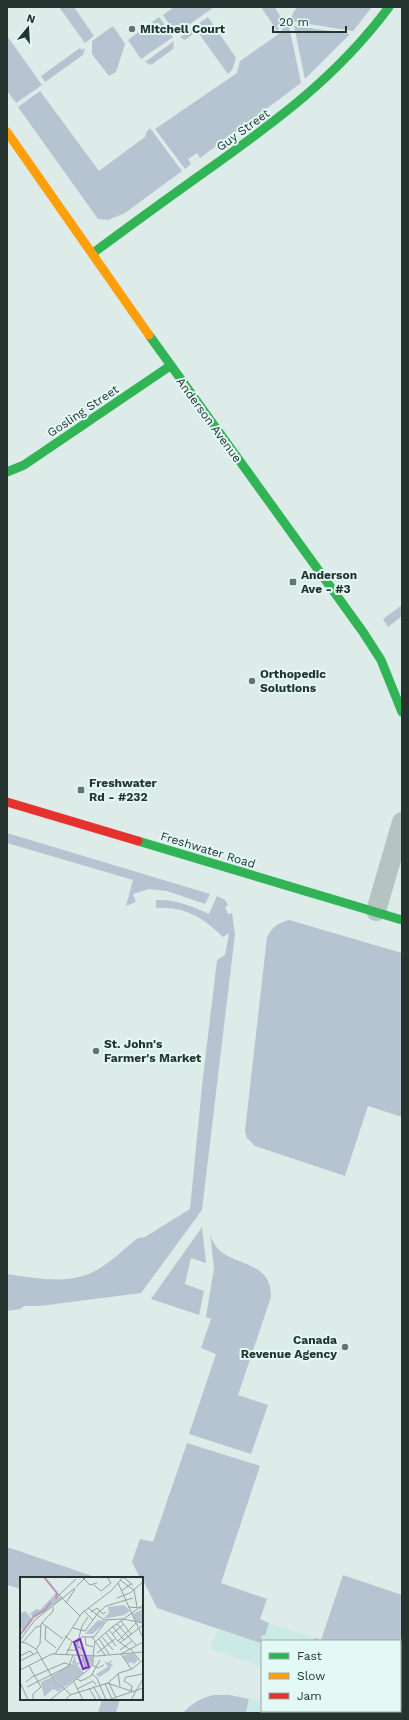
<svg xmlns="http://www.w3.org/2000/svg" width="409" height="1720" font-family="'Work Sans',sans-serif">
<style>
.green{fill:#b6c4d2}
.plaza{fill:#cbeae6}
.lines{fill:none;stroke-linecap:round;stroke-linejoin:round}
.street{stroke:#b6c4c1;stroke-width:20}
.fast{stroke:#30b455;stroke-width:9}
.slow{stroke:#ff9f0a;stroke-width:9}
.jam{stroke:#e5322d;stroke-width:9}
.poi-dot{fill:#65746f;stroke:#e3f9f6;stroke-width:1.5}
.labels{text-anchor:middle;stroke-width:4;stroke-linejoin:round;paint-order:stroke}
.poi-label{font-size:12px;font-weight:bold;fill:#25342e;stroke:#e3f9f6;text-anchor:start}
.street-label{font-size:12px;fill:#25342e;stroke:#e3f9f6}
.inset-river{fill:none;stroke:#bc98b2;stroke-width:2}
.inset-road{fill:none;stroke:#93a29e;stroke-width:1}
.view{fill:#7b2cbf;fill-opacity:0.15;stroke:#7b2cbf;stroke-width:2}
.inset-edge{fill:none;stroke:#25342e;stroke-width:2}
</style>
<rect width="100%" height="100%" fill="#ddebe9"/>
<g class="green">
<polygon points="59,7 74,7 94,36 85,43"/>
<polygon points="174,7 214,7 176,34 163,15"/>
<polygon points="261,7 275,7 281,18 282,23 277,31"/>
<polygon points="298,7 372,7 353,31 290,21 294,11"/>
<polygon points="159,17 173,37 141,59 128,40"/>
<polygon points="208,17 236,58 232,70 228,74 197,31 185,40 180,37"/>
<polygon points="286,24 289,26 301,83 200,158 197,153 188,159 191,164 185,169 155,129 237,73 240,61 280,33"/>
<polygon points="113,26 125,44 116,72 109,76 92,54 92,41"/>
<polygon points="294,26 296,26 350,34 305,79"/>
<polygon points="7,36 42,85 16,103 7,91"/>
<polygon points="174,41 173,49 151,65 145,62"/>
<polygon points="80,48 82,50 85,48 83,55 45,82 41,76"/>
<polygon points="40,91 99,171 145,137 147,131 150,128 182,171 125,213 108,220 98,219 18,107"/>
<polygon points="402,605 402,616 388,627 383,619"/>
<polygon points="7,833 210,894 205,904 167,891 149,889 133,894 136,902 126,906 133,880 7,843"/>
<path d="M217,896L225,900L228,905L225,907L228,914L232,913L235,934L202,1210L141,1293L40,1306H24L20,1309L7,1311V1274C34,1278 67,1285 93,1272C109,1264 124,1249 138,1238L145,1237L190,1209L202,1086L217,960L225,955L229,933L223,937C204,918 184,906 156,908V900C176,899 191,906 209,914Z"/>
<path d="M289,920L402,953V1117L368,1106L345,1176L255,1146L247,1138L245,1131L267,937C273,926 278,923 289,920Z"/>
<polygon points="202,1227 206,1263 191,1258 185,1284 204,1291 199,1315 151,1299"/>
<path d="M210,1232C216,1271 272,1253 271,1297L238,1395L268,1405L251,1454L189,1434L216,1354L201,1348L211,1319L206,1317L214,1268Z"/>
<polygon points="187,1443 260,1466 221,1583 267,1599 260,1619 269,1623 265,1636 260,1643 157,1608 142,1578 140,1578 132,1562 140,1539 153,1542"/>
<polygon points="7,1547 92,1576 96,1578 21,1578 21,1589 7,1585"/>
<polygon points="343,1575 402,1595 402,1693 400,1692 400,1641 314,1641 315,1638 321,1640"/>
<path d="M215,1695H230L249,1699L246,1713H183C192,1703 202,1697 215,1695Z"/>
<polygon points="102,1699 120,1699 116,1713 98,1713"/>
<polygon points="400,1700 402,1701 402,1713 349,1713 349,1711 400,1711"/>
</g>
<g class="plaza">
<polygon points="269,1623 315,1638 314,1641 262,1641 262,1667 210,1649 217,1629 260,1643 262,1635 266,1635"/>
<polygon points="249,1699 262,1702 262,1711 286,1711 285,1713 246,1713"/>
</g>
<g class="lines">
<polyline class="street" points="376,911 402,822"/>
<g class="fast">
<path d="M93,253C131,225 168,198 206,171C276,121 337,77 389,7"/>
<polyline points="149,335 363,632 381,660 402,712"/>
<polyline points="7,472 24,465 170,366"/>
<polyline points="138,841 402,920"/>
</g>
<polyline class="slow" points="7,132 149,335"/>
<polyline class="jam" points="7,802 138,841"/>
</g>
<g class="poi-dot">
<circle cx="132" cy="29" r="4"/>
<rect x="289" y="578" width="8" height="8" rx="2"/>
<circle cx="252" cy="681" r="4"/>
<rect x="77" y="786" width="8" height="8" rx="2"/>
<circle cx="96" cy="1051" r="4"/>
<circle cx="345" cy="1347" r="4"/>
</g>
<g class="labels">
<g class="poi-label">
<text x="140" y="33">Mitchell Court</text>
<text x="301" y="579">Anderson<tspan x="301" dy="14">Ave - #3</tspan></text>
<text x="260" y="678">Orthopedic<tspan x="260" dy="14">Solutions</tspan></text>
<text x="89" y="787">Freshwater<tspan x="89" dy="14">Rd - #232</tspan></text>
<text x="104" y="1048">St. John's<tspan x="104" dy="14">Farmer's Market</tspan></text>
<text x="337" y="1344" text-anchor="end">Canada<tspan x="337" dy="14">Revenue Agency</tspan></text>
</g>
<g class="street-label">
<text transform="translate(243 130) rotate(-36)" y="4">Guy Street</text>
<text transform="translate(83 411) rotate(-34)" y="4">Gosling Street</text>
<text transform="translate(209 420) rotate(54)" y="4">Anderson Avenue</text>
<text transform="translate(208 850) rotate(17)" y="4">Freshwater Road</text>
</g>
</g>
<g transform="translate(20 1577)">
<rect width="123" height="123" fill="#ddebe9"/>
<path d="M36,16L42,22L15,41L10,37L16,32L20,33ZM104,28L110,34L104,38L83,42L89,36L88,30ZM123,32V46L115,44L113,37ZM5,34L13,43L4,55L0,49V37ZM78,43L84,44V46L73,57H65ZM113,76L118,83L114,87L111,85L109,87L102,79ZM55,78L56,86L62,85V79L72,78L73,85L65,93L64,90H60H64V85L57,88L64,96L44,110L32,99L52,87L55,88L52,86ZM92,83V84L90,86L94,89H91L90,93L79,100L76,97L88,90L84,84L87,86ZM32,100L43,111L38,115L36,113L34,112L35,115L33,112L24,120L21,105Z" fill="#b6c4d2"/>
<path class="inset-river" d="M24,0L37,16L36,22M0,58L14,39L25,33L31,25"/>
<path class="inset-road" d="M62,0L70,8L77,6M103,0L113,8M100,3L114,13L117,30M98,6L123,61M74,8L81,14L91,6L87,0M56,10L66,0M101,14L111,7M37,16L60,39M39,18L56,2M97,21L110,16L123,5M46,26L55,12M108,30L123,31M68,31L84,43L103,42L123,46M64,34L73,43M71,35L77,31L83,37L86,35M101,44L111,57M22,46L43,62M97,47L116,68M26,49L25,62L36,71M92,49L104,63M53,51L65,54L78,36L86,29L113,21M89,53L98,64L109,72M86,56L96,69M92,57L103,48M45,59L63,73L65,77M61,60H74L87,43M65,60L66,68L73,70M72,60L85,78M82,60L93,73M79,62L89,77M0,63L15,43L55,11M98,64L116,46M0,65L6,66L16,72L32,100L51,118M3,65L16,50L21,49M100,66L123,48M57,68L62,49L68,40M110,71L120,84M16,72L20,67L21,47L33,34V30M47,73H55L59,70M100,73L112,64M77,76L95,62M35,77L62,36L92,13L103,0M46,78L52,65M73,78L75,65L91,51L123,28M0,79L10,74L13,77M0,84L18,75M72,88L78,91L84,88M9,89L21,110L13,117V123M111,92L101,77L123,65M0,93L32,77L77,79L123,75M98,96L100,109M72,97L77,101L86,123M57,102L61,104L71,99L80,83M0,105L8,123M6,105L12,100L44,86L51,88M54,105L63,123M87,106L114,115M89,106L96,121M85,107L92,122M73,109L81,123M7,110L49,89L53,78M69,111L76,123M57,112L73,104L76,108M111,114L112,109L104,104L106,100L123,97M30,123L69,92L73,86V78M45,123L50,118L88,106L99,96L112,92L123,83M88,123L123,111M111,123L123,102"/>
<path class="view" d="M60,62L69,90L63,92L54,65Z"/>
<rect width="123" height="123" class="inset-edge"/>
</g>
<rect width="409" height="1720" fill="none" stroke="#25342e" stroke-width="16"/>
<rect x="261" y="1640" width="140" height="72" fill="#e3f9f6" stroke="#97aaa6"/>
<rect x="269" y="1653" width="20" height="6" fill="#30b455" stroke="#97aaa6"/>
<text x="297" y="1660" font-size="12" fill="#25342e">Fast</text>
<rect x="269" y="1673" width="20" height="6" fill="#ff9f0a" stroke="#97aaa6"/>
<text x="297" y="1680" font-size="12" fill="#25342e">Slow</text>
<rect x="269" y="1693" width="20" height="6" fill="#e5322d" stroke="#97aaa6"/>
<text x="297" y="1700" font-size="12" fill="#25342e">Jam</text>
<g transform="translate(28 28) rotate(18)" stroke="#e3f9f6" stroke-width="3" paint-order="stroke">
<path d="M0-3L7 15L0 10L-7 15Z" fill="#25342e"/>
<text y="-6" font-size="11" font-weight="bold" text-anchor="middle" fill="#25342e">N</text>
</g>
<path d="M273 26v6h73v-6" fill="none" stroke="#25342e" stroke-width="2"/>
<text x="279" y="26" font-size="12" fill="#25342e" stroke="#e3f9f6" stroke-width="3" paint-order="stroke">20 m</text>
</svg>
